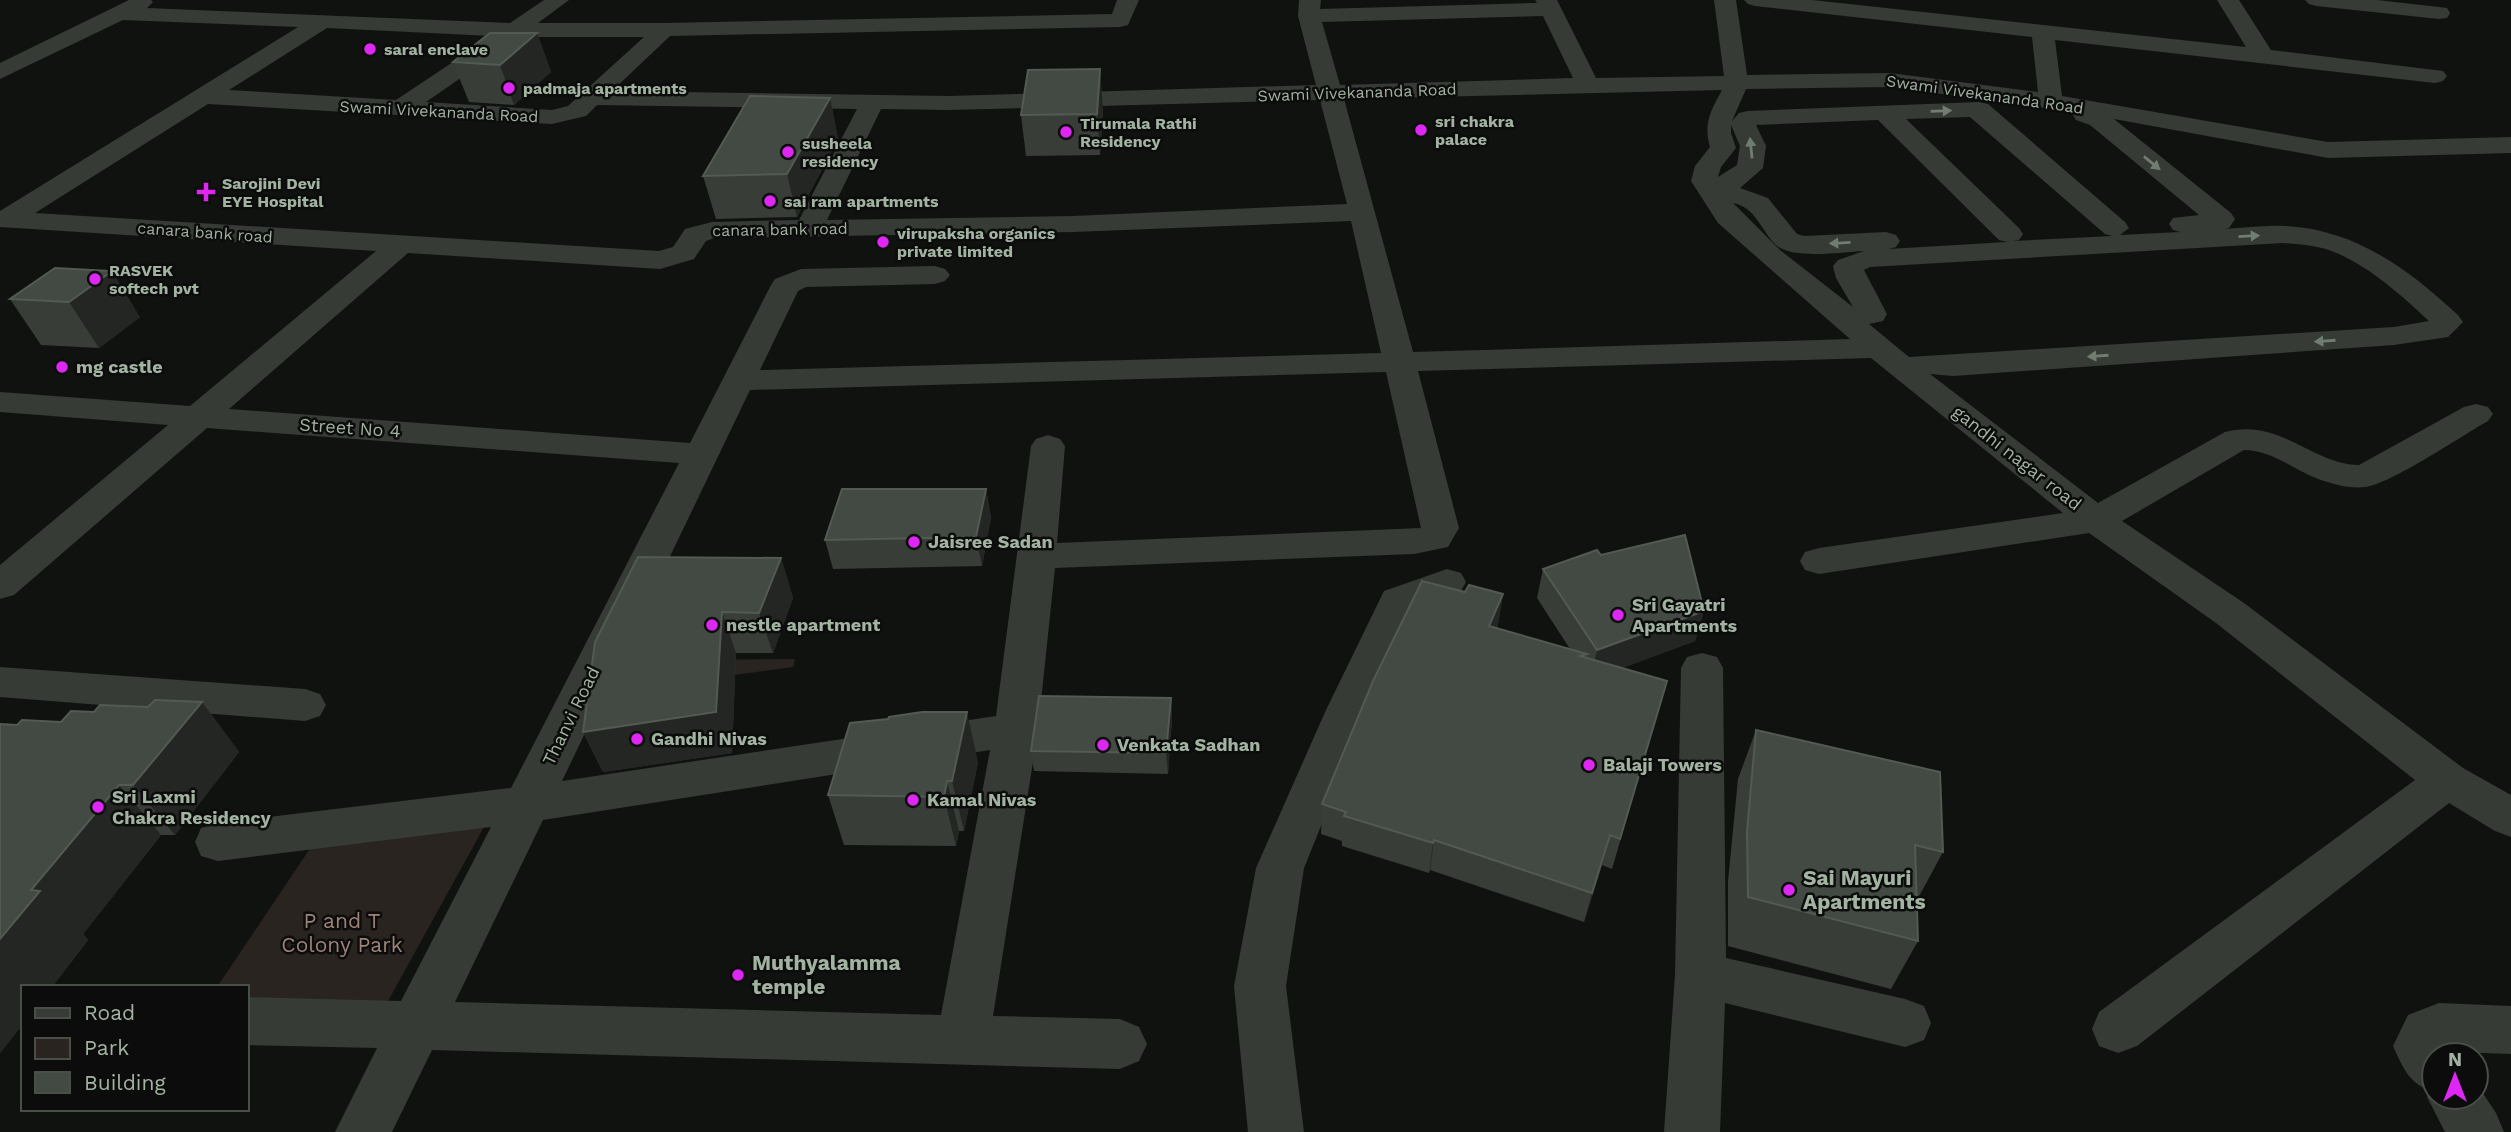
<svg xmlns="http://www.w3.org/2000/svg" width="2511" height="1132" font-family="'Work Sans',sans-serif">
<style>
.green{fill:#292420}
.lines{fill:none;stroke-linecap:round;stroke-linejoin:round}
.minor{fill:#363b35;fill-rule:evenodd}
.wall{fill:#383d38}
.shaded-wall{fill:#232623}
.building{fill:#434a43;stroke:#525a52;stroke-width:2}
.oneway{fill:#717d70}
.poi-dot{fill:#df27f3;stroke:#0b0c0b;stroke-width:2.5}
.labels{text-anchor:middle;stroke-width:5;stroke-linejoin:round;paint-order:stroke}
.far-poi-label{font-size:16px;font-weight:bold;fill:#a2b3a1;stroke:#0b0c0b;text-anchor:start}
.far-street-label{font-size:16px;fill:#a2b3a1;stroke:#0b0c0b}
.poi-label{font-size:18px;font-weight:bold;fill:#a2b3a1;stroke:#0b0c0b;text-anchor:start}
.street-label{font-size:18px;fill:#a2b3a1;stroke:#0b0c0b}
.near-poi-label{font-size:21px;font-weight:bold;fill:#a2b3a1;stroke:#0b0c0b;text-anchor:start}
.near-park-label{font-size:21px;fill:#9e8378;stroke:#0b0c0b}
</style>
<rect width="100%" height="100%" fill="#101210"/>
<g class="green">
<polygon points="795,659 793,667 675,683 677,660"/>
<polygon points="489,818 382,1012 247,1006 247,987 217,987 311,847"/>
</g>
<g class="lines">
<g class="minor">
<path d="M129,0H151L153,2L147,8L510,23L544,0H569L538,23H664L1112,14L1117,0H1139L1128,25L1120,27L670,36L612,91L949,96L1316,85L1298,16L1299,0H1321L1320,9L1537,3L1535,0H1557L1596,78L1724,76L1714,0H1736L1747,75L1890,73L2038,92L2032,37L1755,6L1748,4L1744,0H1812L2246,47L2217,0H2239L2271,50L2443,71L2447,76L2443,81L2435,83L2055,40L2062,96L2328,142L2511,137V153L2328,158L2114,119L2231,213L2235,219L2229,228L2225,229C2244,228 2265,225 2284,226C2355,229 2408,269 2458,315L2463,322L2448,337L2394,345L1953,376L1930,374L2098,503L2225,432C2281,418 2311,464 2359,465L2464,407L2476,404L2488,407L2493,414L2488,421C2463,435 2389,485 2365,487C2350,489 2332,484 2318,479C2293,469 2271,450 2244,450L2122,521L2244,603L2463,768L2511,795V837L2495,831L2449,803L2137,1046L2118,1053L2099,1046L2092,1029L2099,1012L2415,780L2216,623L2089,533L1819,574L1805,570L1800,561L1805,552L1819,548L2063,513L1871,358L1418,371L1459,528L1448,547L1414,554L1055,568L1038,730L993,1016L1120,1019L1139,1027L1147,1044L1139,1061L1120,1069L432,1050L392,1132H335L377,1048L247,1045V997L401,1001L491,827L218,861L201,856L195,842L201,828L218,823L511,788L679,463L207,428L14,595L0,599V565L168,425L0,412V392L190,406L376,251L0,227V211L298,27L123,20L0,79V63ZM1543,16L1573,78L1340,85L1322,22ZM327,28L492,36L396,100L229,90ZM520,37H644L568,106L552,110L426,102ZM1890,87L2074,112L2073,115L2076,120L2090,125L2199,215L2173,218L2169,224L2173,230L2180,232L2120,235L2129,228L2125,222L1988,104L1979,102L1748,111L1739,113L1732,121L1746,89ZM1722,90C1711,110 1703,124 1710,147L1695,166L1691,181L1718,223L1850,339L1413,352L1344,99ZM1320,100L1347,204L1073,216L827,220L881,109L949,110ZM208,104L552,124L586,116L597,105L857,109L799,220L712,222L685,229L673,247L659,251L35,213ZM1970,117L2105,234L2112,236L2013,241L2019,240L2023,234L2019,228L1906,119ZM1878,120L1999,240L2007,242L1889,249L1896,247L1900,241L1896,235L1886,232L1804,236L1797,234L1768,198L1740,188L1763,168L1766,146L1756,125ZM1731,125L1740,146L1737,165L1718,177L1721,167L1736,148L1731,133ZM1733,203C1756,207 1761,231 1776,245C1793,260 1841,252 1864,251L1838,260L1833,266L1836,278L1853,307L1780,250ZM1351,221L1381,353L760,370L798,291L806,287L935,284L945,281L950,275L945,269L935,266L801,269L775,279L771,285L690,443L229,409L408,253L660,269L694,259L706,241L714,238L1073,232ZM2283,243C2297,244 2312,245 2326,249C2365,262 2400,294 2429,321L2394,327L1909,357L1869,324L1883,321L1887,314L1864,270L1870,267ZM1386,372L1421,528L1057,543L1065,446L1060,439L1048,435L1036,439L1031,446L996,716L562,781L750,390ZM990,750L941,1015L455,1002L543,820Z"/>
<polygon points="2305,0 2377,0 2439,7 2447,8 2450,13 2447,18 2439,19 2316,6 2309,4"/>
<polygon points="1447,569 1461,573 1466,582 1461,591 1414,610 1368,710 1304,868 1286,986 1304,1132 1248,1132 1234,986 1256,868 1326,710 1384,591"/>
<polygon points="1702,653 1717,657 1723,668 1726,958 1905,999 1924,1006 1931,1023 1924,1040 1905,1047 1725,1003 1720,1132 1664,1132 1675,975 1681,668 1687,657"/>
<polygon points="0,667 305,689 320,694 326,705 320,716 305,721 0,697"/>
<path d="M2439,1003L2511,1006V1054L2454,1052L2456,1055H2434V1097H2476V1083L2496,1113L2504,1132H2445L2427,1097L2429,1090C2409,1083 2402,1066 2393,1046L2408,1015Z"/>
</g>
</g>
<g class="wall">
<polygon points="537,33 551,72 514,105 469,102 453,62"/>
<polygon points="830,98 838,139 797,217 716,219 703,176"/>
<polygon points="1103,108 1100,155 1026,156 1021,115"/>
<polygon points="55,268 140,317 99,348 41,345 10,299"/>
<polygon points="986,489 991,518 982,566 833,569 825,540"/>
<polygon points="781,558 793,598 773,653 736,653 732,753 603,772 583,732"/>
<polygon points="1543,569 1704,611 1695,641 1622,668 1667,681 1612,869 1602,865 1584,922 1430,870 1429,873 1342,846 1342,841 1321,834 1322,804 1465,592 1503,594 1498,624 1497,628 1570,649 1537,598"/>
<polygon points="1171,698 1172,719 1168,774 1034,771 1031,751"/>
<polygon points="202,702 239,752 175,835 161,835 83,934 88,940 52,987 23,987 23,1024 0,1053 17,725 61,722 94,712"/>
<polygon points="1756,730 1943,852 1917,900 1918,941 1891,989 1728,946 1728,881 1738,779"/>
<polygon points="978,762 964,831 959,831 956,846 844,845 828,795"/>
</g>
<g class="shaded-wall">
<polygon points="537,33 551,72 514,105 500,65"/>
<polygon points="1100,69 1103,108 1100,155 1097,114"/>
<polygon points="830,98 838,139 797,217 787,174"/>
<polygon points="112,271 140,317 99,348 69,302"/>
<polygon points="986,489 991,518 982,566 976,537"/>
<polygon points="781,558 793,598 773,653 759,613"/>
<polygon points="1503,594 1498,624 1484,656 1489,626"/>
<polygon points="1704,611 1695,641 1590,680 1597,650"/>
<polygon points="722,612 736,653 732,753 603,772 583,732"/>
<polygon points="1171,698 1172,719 1168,774 1166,753"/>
<polygon points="202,702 239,752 175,835 133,785"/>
<polygon points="967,712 978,762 964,831 952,781"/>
<polygon points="947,781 959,831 956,846 944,797"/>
<polygon points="119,785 161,835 83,934 88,940 52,987 23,987 23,1024 0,1053 0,939 31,890"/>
<polygon points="1610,835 1602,865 1584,922 1592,893"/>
<polygon points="1434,840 1430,870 1429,873 1433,843"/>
</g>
<g class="building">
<polygon points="490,33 537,33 500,65 453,62"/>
<polygon points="1100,69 1097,114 1021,115 1028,70"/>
<polygon points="750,96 830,98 787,174 703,176"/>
<polygon points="55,268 112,271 69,302 10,299"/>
<polygon points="842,489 986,489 976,537 825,540"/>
<polygon points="1685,535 1704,611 1597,650 1543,569 1597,550 1601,555"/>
<polygon points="638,557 781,558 759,613 722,612 716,712 583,732 595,642"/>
<polygon points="1422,581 1465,592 1469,585 1503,594 1489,626 1587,654 1580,656 1667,681 1620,839 1610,835 1592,893 1434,840 1433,843 1344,816 1346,812 1322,804 1373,681"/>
<polygon points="1039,696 1171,698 1166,753 1031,751"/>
<polygon points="155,700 202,702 133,785 119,785 31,890 40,891 0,939 0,724 17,725 22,720 61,722 71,711 94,712 100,705 148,707"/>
<polygon points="922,712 967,712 952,781 947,781 944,797 828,795 850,723 888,719 889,717"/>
<polygon points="1756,730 1940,772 1943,852 1915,845 1918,941 1748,897 1747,832"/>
</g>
<defs><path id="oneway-solid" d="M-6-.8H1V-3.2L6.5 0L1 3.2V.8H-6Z" transform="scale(1.75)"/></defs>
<g class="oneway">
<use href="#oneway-solid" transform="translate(1941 111) rotate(-2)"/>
<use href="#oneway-solid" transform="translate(1751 148) rotate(-96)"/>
<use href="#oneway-solid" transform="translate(2152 163) rotate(39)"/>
<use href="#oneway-solid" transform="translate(2249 236) rotate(-3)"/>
<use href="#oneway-solid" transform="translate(1840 243) rotate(177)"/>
<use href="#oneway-solid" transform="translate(2325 341) rotate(176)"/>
<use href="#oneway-solid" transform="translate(2098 356) rotate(176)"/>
</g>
<g class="poi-dot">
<circle cx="370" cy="49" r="7"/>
<circle cx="509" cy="88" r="7"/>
<circle cx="1421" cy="130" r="7"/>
<circle cx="1066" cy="132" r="7"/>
<circle cx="788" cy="152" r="7"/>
<path d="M202.5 181.5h7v7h7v7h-7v7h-7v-7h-7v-7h7z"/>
<circle cx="770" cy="201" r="7"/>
<circle cx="883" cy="242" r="7"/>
<circle cx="95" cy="279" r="7"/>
<circle cx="62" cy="367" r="7"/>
<circle cx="914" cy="542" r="7"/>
<circle cx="1618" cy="615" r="7"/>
<circle cx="712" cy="625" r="7"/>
<circle cx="637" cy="739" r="7"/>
<circle cx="1103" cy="745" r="7"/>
<circle cx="1589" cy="765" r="7"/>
<circle cx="913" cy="800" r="7"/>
<circle cx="98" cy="807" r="7"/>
<circle cx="1789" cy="890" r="7"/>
<circle cx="738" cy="975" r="7"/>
</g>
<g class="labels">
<g class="far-poi-label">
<text x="384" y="55">saral enclave</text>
<text x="523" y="94">padmaja apartments</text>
<text x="1435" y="127">sri chakra<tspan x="1435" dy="18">palace</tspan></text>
<text x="1080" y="129">Tirumala Rathi<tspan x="1080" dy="18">Residency</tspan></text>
<text x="802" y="149">susheela<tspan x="802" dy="18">residency</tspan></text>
<text x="222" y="189">Sarojini Devi<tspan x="222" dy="18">EYE Hospital</tspan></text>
<text x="784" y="207">sai ram apartments</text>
<text x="897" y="239">virupaksha organics<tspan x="897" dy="18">private limited</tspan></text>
<text x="109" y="276">RASVEK<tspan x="109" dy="18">softech pvt</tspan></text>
</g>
<g class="far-street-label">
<text transform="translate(1357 92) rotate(-2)" y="6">Swami Vivekananda Road</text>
<text transform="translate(1985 94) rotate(8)" y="6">Swami Vivekananda Road</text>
<text transform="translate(439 111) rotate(3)" y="6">Swami Vivekananda Road</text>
<text transform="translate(780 229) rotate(-1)" y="6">canara bank road</text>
<text transform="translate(205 232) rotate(4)" y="6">canara bank road</text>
</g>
<g class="poi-label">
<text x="76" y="373">mg castle</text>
<text x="928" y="548">Jaisree Sadan</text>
<text x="1632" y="611">Sri Gayatri<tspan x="1632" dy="21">Apartments</tspan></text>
<text x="726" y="631">nestle apartment</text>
<text x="651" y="745">Gandhi Nivas</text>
<text x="1117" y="751">Venkata Sadhan</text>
<text x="1603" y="771">Balaji Towers</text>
<text x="112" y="803">Sri Laxmi<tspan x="112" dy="21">Chakra Residency</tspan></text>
<text x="927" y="806">Kamal Nivas</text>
</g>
<g class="street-label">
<text transform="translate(350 428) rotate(4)" y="6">Street No 4</text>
<text transform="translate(2017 458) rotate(38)" y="6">gandhi nagar road</text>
<text transform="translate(571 716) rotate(-64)" y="6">Thanvi Road</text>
</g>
<g class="near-poi-label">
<text x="1803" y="885">Sai Mayuri<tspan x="1803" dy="24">Apartments</tspan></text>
<text x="752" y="970">Muthyalamma<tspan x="752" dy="24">temple</tspan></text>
</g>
<g class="near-park-label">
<text x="342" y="928">P and T<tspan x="342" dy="24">Colony Park</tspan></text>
</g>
</g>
<rect x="21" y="985" width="228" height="126" fill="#0b0c0b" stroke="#474f47" stroke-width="2"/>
<rect x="35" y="1008" width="35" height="10" fill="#363b35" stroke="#474f47" stroke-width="2"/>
<text x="84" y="1020" font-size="21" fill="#a2b3a1">Road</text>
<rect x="35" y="1038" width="35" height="21" fill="#292420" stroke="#474f47" stroke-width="2"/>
<text x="84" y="1055" font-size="21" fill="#a2b3a1">Park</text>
<rect x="35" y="1072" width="35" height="21" fill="#434a43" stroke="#474f47" stroke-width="2"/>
<text x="84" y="1090" font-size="21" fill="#a2b3a1">Building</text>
<g transform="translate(2455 1076)"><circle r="33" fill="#0b0c0b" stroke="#474f47" stroke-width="2"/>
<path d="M0-5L12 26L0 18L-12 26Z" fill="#df27f3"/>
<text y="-10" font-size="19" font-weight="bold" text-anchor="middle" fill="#a2b3a1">N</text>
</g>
</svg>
